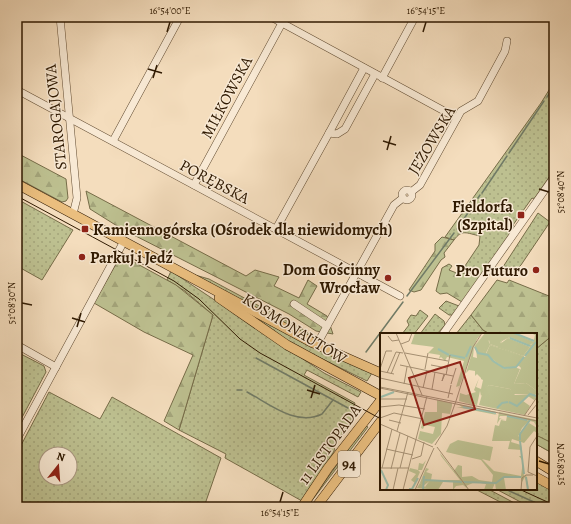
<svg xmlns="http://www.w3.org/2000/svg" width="571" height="524" font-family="Alegreya,serif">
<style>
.green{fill:url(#green-dots);stroke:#766c48;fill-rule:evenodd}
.forest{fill:url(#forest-firs);stroke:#766c48}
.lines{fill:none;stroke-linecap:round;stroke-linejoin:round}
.stream{stroke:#717b66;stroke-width:1.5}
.minor-casing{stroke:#604a30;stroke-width:8}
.major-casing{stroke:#2f1901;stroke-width:10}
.minor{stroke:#f8e9d4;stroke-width:7}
.major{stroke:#eabe7e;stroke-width:9}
.tram{stroke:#2f1901;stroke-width:1}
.ticks{fill:none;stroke:#2f1901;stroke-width:1.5}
.poi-dot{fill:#8f2418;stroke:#f8e9d4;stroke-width:1.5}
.labels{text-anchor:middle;stroke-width:3;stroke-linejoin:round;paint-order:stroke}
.shield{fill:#f8e9d4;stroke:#6b5740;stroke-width:1}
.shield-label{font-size:15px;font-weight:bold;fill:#2f1901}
.street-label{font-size:16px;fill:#2f1901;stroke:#f8e9d4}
.poi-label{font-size:16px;font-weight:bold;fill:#2f1901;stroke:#f8e9d4;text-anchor:end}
.inset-river{fill:none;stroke:#9dbdaa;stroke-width:2}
.inset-road{fill:none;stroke:#a58f72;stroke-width:1}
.view{fill:#8f2418;fill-opacity:0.15;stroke:#8f2418;stroke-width:2}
.inset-edge{fill:none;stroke:#2f1901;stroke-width:2}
.neatline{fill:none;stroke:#2f1901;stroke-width:1.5}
.ticks-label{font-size:10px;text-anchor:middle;fill:#2f1901}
</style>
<defs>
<pattern id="green-dots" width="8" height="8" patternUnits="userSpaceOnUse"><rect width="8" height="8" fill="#bdc090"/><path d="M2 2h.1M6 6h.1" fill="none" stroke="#a3a47a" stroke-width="1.8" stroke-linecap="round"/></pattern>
<pattern id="forest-firs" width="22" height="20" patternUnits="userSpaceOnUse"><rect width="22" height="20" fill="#bdc090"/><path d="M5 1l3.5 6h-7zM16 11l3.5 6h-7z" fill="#a3a47a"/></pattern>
</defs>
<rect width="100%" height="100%" fill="#f4ddbd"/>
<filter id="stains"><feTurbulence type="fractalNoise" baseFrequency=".005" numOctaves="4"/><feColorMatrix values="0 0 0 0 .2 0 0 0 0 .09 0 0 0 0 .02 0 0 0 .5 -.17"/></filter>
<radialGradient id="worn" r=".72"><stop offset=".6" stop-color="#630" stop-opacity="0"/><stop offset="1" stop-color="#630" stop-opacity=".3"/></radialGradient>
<g class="green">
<path d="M554,82V170L534,199L532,198L513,225L515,227L482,275L472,271L465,274L461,272L479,245L480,236C466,233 462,229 454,240L445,237L541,103Z"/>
<polygon points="17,199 73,230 42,280 17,266"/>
<polygon points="538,213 550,222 521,265 512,274 501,270"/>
<polygon points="171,271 324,373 361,392 358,397 307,370 304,375 355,403 352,411 351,422 333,447 335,449 333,453 302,501 225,458 226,454 179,430 213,315 185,291 167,280"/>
<polygon points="195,275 209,279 304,330 317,340 333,346 323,344"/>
<polygon points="446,301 459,306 452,315 449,315 439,308"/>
<polygon points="236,306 372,373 367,381 292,344"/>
<polygon points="420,310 428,316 414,334 402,334 409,325 407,321 411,315 416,316"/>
<polygon points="435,314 444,321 445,325 437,334 420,334"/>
<polygon points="471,315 483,330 490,334 456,334"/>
<polygon points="554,334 554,454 536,444 536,349"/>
<polygon points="17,352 44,366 46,372 17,427"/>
<path d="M49,392L100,419L112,397L221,458L204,507H17V453ZM46,454H70V478H46Z"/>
<polygon points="365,425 368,427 307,507"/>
<polygon points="536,480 554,490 554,507 530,507 496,489 536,489"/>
<polygon points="475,489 488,489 522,507 510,507"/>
</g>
<g class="forest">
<polygon points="17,153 66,179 68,198 66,201 62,202 17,178"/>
<polygon points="86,191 246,276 255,270 279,277 274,286 299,298 308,280 317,286 307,304 327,316 333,334 316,331 289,314 122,229 90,209"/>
<polygon points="442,237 454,240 444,253 445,257 441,260 421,290 414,292 409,290 435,251 435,244"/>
<polygon points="121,255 176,285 213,315 179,430 164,421 193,355 144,332 94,303"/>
<polygon points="449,264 452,266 449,270 459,274 461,272 465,274 466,272 472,271 482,275 462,302 447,293 440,294 436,291 442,268"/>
<polygon points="497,280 507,283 509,280 554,298 554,334 536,349 536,334 490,334 483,330 471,315"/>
<polygon points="536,435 554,444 554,454 536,444"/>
</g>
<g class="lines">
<g class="stream">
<polyline points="547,97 554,86"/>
<polyline points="509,153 544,101"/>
<polyline points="482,193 507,156"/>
<polyline points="478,198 480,195"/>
<polyline points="457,229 476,201"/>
<polyline points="407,296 454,233"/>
<polyline points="366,352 403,302"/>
<polyline points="256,358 348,408"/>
<polyline points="237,390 242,390"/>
<path d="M247,392C268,403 296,427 322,414L333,400"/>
<polyline points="505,489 545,507"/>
</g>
<defs>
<g id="minor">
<polyline points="60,17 77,198 73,214"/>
<polyline points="271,17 457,118"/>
<polyline points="364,68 329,133 337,134 345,129 375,74"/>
<polyline points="382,78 415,17"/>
<polyline points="17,90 400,296"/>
<polyline points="113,141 180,17"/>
<polyline points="194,185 282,23"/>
<circle cx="407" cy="195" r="5"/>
<polyline points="411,192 420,185 461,111 478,101 505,51 507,41"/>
<polyline points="276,229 329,133"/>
<polyline points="294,304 327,326 321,337"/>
<polyline points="327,326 394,205 403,198"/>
<polyline points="443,334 554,177"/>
<polyline points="17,345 56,367"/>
<polyline points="17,439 124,241"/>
</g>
<g id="major">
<polyline points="17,184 313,343 381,373"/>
<polyline points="219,298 287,345 381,396"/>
<polyline points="536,461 554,472"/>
<polyline points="536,477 554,487"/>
<polyline points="302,507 328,468 381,400"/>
<polyline points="316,507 381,421"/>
</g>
</defs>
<use href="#minor" class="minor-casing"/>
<use href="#major" class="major-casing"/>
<use href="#minor" class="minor"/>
<use href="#major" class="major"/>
<g class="tram">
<polyline points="17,196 174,281 199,299 240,339 260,353 381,419"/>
<polyline points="519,489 554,505"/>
</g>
</g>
<path class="ticks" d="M167,32L170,22M423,32L426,22M148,69L162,73M153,78L157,65M383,141L396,145M387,150L391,136M539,189L549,192M22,303L32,305M72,318L85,322M77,327L81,313M307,390L320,394M311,398L315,385M539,461L549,464M280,502L283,492"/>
<g class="poi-dot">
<rect x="517" y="211" width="8" height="8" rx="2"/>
<rect x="81" y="225" width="8" height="8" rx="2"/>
<circle cx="82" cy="257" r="4"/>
<circle cx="536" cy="270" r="4"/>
<circle cx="388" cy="278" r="4"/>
</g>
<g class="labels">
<rect class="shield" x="338" y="451" width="22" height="26" rx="3"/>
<g class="shield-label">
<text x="349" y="469">94</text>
</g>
<g class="street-label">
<text transform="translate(226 97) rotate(-62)" y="6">MIŁKOWSKA</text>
<text transform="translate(55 117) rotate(-96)" y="6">STAROGAJOWA</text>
<text transform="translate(431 140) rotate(-59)" y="6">JEŻOWSKA</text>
<text transform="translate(215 181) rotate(28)" y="6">PORĘBSKA</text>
<text transform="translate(295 328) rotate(32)" y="6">KOSMONAUTÓW</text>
<text transform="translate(329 444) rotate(-54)" y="6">11 LISTOPADA</text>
</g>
<g class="poi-label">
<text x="513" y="212">Fieldorfa<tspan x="513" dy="18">(Szpital)</tspan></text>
<text x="93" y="235" text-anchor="start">Kamiennogórska (Ośrodek dla niewidomych)</text>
<text x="90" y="263" text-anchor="start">Parkuj i Jedź</text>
<text x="380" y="275">Dom Gościnny<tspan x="380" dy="18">Wrocław</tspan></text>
<text x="528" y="276">Pro Futuro</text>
</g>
</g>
<g transform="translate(380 333)">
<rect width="157" height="157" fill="#f4ddbd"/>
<path d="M35,0H102L97,6L78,57L79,53L76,54L84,28L67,24L65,28L61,24L59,26L60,22L48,20L54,14L31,11ZM104,0L94,14L93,24L97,25L96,15L99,20L103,19L108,7L110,11L118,14L122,7L130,4L151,12L154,8L132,0L154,7L155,2L151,0H157V11H154L141,27L143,24L110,12L106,20L124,36L134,34L140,36L134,51L146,50L157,58V62L148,57L153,61H133L130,56L109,52L101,63L100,58L97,72L92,71L97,73L79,68L80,60L86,62L96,59L94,57L99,45L96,54L101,56L103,47L101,46L98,55L101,46V45L97,41L95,43V38L89,37L86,40L94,13ZM128,5L150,13V14L143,23L120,14L122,8ZM54,66L72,70V73L70,81L62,80L61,101L52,111L38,106L40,98L53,101L55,94L45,92L43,96L41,95L45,79H57V67ZM78,71L116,79H111L117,82L76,74H82ZM119,79L157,87V94L154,89L146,87L149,88L142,95L138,104L149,90L157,95V100L154,98L144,110L132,106L131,109L141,112L142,117L128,116L130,108H112L115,92L119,93L121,87L126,88L127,83H120L119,85L125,87L120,86L117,91ZM78,107L113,114L110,128L102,126L114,138L141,143L143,128L139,123H142L144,143L147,142L153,143L146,142L149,157L145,144L142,149L141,145H124L126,157H116L115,150L112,157H104L106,151L95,149L86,153L83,150L89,157L83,152L76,153L73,157V149H63L58,157L37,155L40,150L45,154L50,147H80L61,123L60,120L74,138L78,132L82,133V144L92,143L99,147L112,149L113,142L101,127L66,119L70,111Z" fill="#bdc090" fill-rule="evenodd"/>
<path d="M105,0H133L154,9L150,12L130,4L121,8L120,11L128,5L150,14L143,23L110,11L109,7L103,20H98L94,14ZM156,10L157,58L146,50L134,51L141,35L139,33L125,36L106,21L110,12L145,24ZM109,52L130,56L135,62L152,61L148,57L154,59L157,64L154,67L148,63L143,68L150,73L145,82L99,72L103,58ZM46,127L42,137H38L40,139L35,150L31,147L36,141L29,138L30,135L38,137L39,130L43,131ZM54,130L51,147L43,153L40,150L46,135L49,136L46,139L52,141Z" fill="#bdc090"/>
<path class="inset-river" d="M134,0L154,8M130,5L150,13M95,14L98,20L108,22L113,28L124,35L136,34L144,24M58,16L69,22M70,22L85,25M145,23L156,9M86,24L91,13M1,64L14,59M129,69L137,73L150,61L156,63M83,74L116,80M117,75L122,70L128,69M127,83L147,87M140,107V101L150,87M140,108L144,141M1,137L8,152L6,157M146,144L148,157M45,147L82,149M83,149L116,150L124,144H141M29,156H32L38,145M43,157L44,143"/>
<path class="inset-road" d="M16,0L42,62M8,3L12,8L19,7M21,11L29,8L32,0M25,20L68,28M20,32L73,43M51,32L67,35M0,36L6,18H12M45,36L48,20M0,38L14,41M7,40L16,19L23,20M11,41L20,19M64,41L62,48L65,41M66,42L70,22M0,45L73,61M24,51L27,34M71,51L76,35M0,54L157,85M0,55L157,88M43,55L47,38M52,56L55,39M68,65L71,52M0,66H27M76,68L93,14L102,0M0,74L19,72L45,76M148,82L157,71M144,83L157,64M0,85L14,80L43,86M9,87L21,90M0,91L53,114M17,98L28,59M157,103L150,114L148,139L157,143M55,112L67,93L76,68M57,114L89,157M6,116L33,122M32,126L41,123L44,109M0,135H29M2,135L12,96M20,135L28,103M11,136L20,100M13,157L18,135M23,157L47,63M35,157L54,115M141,157L142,145L146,142H153"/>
<path class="view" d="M80,29L95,76L44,92L29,45Z"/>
<rect width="157" height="157" class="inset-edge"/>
</g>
<rect width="571" height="524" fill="none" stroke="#f4ddbd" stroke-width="44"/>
<g transform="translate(58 466) rotate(17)"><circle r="19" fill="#f8e9d4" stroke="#a89680"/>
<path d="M0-3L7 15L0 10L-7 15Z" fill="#8f2418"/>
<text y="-6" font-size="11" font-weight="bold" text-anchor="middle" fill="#2f1901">N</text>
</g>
<rect x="22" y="22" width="527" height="480" class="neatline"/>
<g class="ticks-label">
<text x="170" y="14">16°54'00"E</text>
<text x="426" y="14">16°54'15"E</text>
<text transform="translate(560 192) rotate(-90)" y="4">51°08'40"N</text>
<text transform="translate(11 303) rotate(-90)" y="4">51°08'30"N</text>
<text transform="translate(560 464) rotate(-90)" y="4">51°08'30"N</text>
<text x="280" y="516">16°54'15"E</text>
</g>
<rect width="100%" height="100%" filter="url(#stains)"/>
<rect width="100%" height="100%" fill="url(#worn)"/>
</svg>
